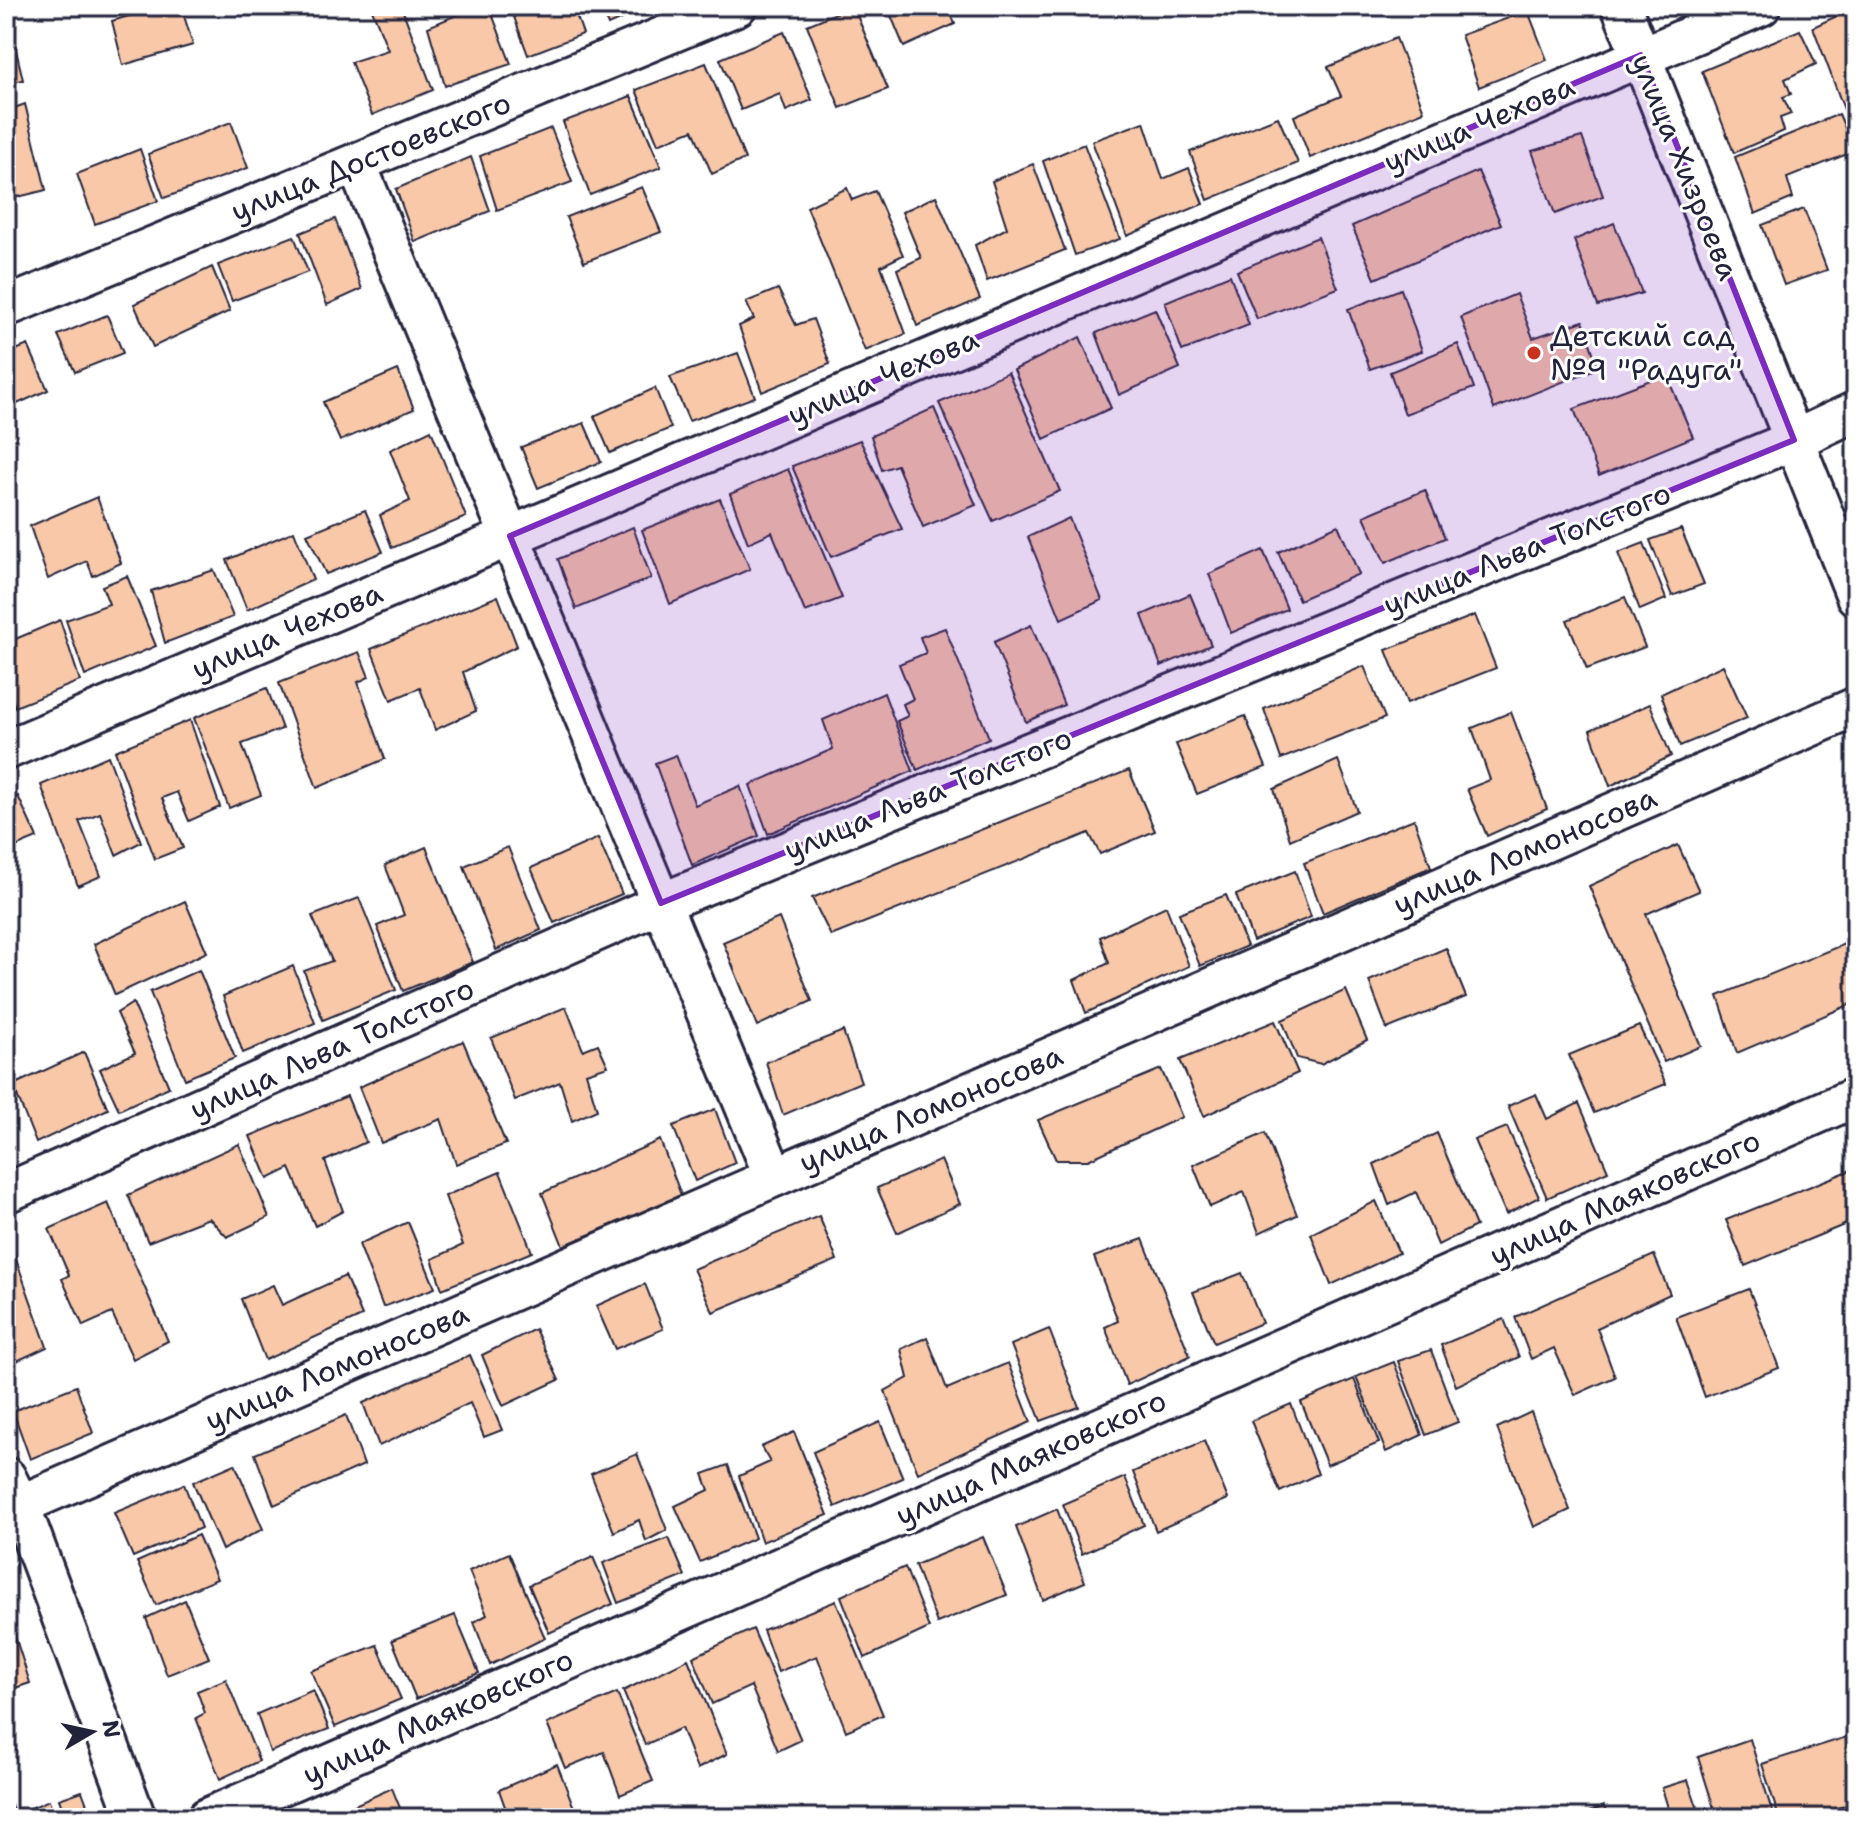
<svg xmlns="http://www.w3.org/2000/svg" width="1862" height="1824" font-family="'Shantell Sans',sans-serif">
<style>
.building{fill:#f8c8a8;stroke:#22223b;stroke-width:2}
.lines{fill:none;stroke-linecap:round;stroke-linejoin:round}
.street-casing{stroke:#22223b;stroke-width:44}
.street{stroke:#fff;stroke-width:38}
.marked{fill:#7b2cbf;fill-opacity:0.2;stroke:#7b2cbf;stroke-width:6;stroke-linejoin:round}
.poi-dot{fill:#c8321e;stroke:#fff;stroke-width:3}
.labels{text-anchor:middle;stroke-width:6;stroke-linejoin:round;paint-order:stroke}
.street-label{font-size:30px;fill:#22223b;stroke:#fff}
.poi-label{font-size:30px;fill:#22223b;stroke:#fff;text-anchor:start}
</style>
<rect width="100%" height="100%" fill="#fff"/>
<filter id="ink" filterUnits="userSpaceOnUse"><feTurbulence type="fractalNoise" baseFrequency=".0125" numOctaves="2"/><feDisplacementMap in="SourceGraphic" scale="16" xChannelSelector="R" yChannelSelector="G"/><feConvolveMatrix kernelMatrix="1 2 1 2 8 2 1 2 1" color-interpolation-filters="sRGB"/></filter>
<g filter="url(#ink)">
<g class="building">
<polygon points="162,6 181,6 193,45 123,65 112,21"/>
<polygon points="373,6 401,6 433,90 372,115 351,62 388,50 371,7"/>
<polygon points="478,6 489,6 511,64 445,86 428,27"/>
<polygon points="510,6 573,6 583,34 528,55"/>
<polygon points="600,6 651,6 608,25"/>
<polygon points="853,6 888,89 840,108 807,25"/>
<polygon points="887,6 948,6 955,24 904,47"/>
<polygon points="6,7 23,80 6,83"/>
<polygon points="1856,7 1856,107 1845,112 1813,27"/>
<polygon points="1528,11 1547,60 1479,87 1461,35"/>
<polygon points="1800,30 1816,64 1785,79 1791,94 1783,97 1791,114 1780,118 1784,131 1734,153 1702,71"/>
<polygon points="784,32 812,100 786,111 780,94 741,110 720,59"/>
<polygon points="1396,38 1424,111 1310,158 1294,116 1341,96 1328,67"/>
<polygon points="706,63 745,159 712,174 693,130 658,144 636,90"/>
<polygon points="631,96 661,167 590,195 563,122"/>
<polygon points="25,104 46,190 6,200 6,111"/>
<polygon points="1839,114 1855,151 1787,178 1793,198 1755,214 1735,157"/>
<polygon points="1278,117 1298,163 1208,200 1190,152"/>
<polygon points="231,122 248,168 164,198 148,154"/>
<polygon points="1144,122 1163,179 1189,168 1203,204 1127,236 1092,141"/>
<polygon points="551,128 572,182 497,210 480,156"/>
<polygon points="1582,137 1603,196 1555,214 1532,151"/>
<polygon points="1084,144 1120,239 1075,255 1043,161"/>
<polygon points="140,149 158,201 95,224 77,174"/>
<polygon points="471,157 490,211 415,242 396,189"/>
<polygon points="1033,164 1065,250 987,281 975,245 1007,228 992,181"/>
<polygon points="1478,171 1501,224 1375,279 1352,226"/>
<polygon points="642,187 661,232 584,262 566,217"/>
<polygon points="847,188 852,200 875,191 903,255 881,266 906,334 865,351 807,207"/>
<polygon points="936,196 980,299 917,326 897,269 921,258 902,212"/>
<polygon points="1804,209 1827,270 1784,285 1762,225"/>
<polygon points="335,219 362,289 327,305 300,233"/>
<polygon points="1614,223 1642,293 1598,306 1574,240"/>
<polygon points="294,236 308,272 232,301 218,265"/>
<polygon points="1318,237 1338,288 1257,319 1237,271"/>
<polygon points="212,267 230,311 153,347 134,304"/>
<polygon points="1230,275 1249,325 1182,351 1165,302"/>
<polygon points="778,289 796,325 813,319 830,364 762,392 739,326 754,319 746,302"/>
<polygon points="1401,289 1422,351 1370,369 1348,309"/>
<polygon points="1516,294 1533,338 1583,321 1598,368 1494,409 1461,317"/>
<polygon points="1155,309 1180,368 1119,395 1096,333"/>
<polygon points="107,315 123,353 75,372 58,335"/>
<polygon points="1080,337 1111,408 1044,439 1014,370"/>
<polygon points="1458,344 1474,388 1405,414 1390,372"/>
<polygon points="28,345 48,390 6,409 6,354"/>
<polygon points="738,353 755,397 689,421 670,377"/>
<polygon points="398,370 414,409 340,441 323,402"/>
<polygon points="1008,372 1060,491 993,521 939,403"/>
<polygon points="1666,374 1693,437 1599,476 1574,409"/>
<polygon points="655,388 671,428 610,453 594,416"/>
<polygon points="934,408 976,505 923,527 897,465 882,470 871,436"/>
<polygon points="584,423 601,462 538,488 521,447"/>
<polygon points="431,430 466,517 392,548 380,515 410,501 390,450"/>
<polygon points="860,440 902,529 831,557 792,466"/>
<polygon points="788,469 842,598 805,612 772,532 748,543 730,494"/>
<polygon points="1425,490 1445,538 1385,563 1364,516"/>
<polygon points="97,497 121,563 93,576 87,561 48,579 30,526"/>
<polygon points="720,499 750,569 670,604 642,530"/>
<polygon points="365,510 383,552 326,574 307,534"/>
<polygon points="1069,518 1102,600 1061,619 1028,537"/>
<polygon points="1338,525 1359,574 1299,600 1278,552"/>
<polygon points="633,527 651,578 576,609 558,559"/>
<polygon points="1681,529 1704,584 1672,596 1650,540"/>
<polygon points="294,531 313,580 247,610 227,560"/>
<polygon points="1644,543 1666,599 1640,610 1618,553"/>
<polygon points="1263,550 1287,609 1231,633 1209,574"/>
<polygon points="214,570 233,617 165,643 151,591"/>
<polygon points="127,576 156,646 85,676 66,620 109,604 102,586"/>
<polygon points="1190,594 1211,645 1161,666 1142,615"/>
<polygon points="498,596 517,646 463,672 476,711 435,730 420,688 391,700 371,649"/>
<polygon points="1625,597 1645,647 1587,669 1567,620"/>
<polygon points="1475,615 1496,668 1407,703 1386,650"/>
<polygon points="60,620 80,681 15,707 6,681 6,643"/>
<polygon points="1031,625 1064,705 1026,722 994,642"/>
<polygon points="945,628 989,738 917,770 897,721 908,716 903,704 913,699 899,664 926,653 920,637"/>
<polygon points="359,652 369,677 358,682 385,759 317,788 279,683"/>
<polygon points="1723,665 1747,718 1680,746 1661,694"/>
<polygon points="1364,666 1385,718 1281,759 1264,709"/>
<polygon points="267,688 282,729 242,744 261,795 229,808 194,718"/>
<polygon points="884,693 913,771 768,834 750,785 833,749 823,720"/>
<polygon points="1650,704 1671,756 1610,786 1590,730"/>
<polygon points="1511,712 1547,809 1487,836 1467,789 1490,780 1472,728"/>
<polygon points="1245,716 1266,767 1197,794 1176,744"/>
<polygon points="190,720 220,807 189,821 177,792 162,798 183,848 155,859 115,751"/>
<polygon points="676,755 695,805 740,786 759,836 692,865 655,763"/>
<polygon points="108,756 141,842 116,855 100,813 79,821 101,876 78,886 41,785"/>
<polygon points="1338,760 1357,811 1290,840 1274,789"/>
<polygon points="1129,770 1155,831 1100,854 1089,833 831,936 812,898"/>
<polygon points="18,796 37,838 6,851 6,801"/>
<polygon points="1414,819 1431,867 1323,913 1304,863"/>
<polygon points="598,838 622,894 554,923 531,868"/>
<polygon points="1678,845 1699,891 1646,914 1701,1046 1664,1062 1589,886"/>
<polygon points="426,847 473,962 403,991 377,926 404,915 385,865"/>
<polygon points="508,847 541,930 496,950 464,866"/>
<polygon points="1295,871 1311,917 1253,941 1236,895"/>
<polygon points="1226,895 1247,946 1200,966 1179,913"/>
<polygon points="359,898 396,990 323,1020 304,971 332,961 312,916"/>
<polygon points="185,901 207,952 115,995 94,944"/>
<polygon points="1166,906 1189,966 1086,1013 1074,980 1109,963 1100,937"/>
<polygon points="779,918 812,1001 757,1026 723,942"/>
<polygon points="1849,942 1856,961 1856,1002 1737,1053 1718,996"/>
<polygon points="1446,948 1466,997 1387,1029 1369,981"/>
<polygon points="293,966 315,1023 243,1053 223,996"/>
<polygon points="199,970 235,1058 185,1079 150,992"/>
<polygon points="1346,990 1367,1040 1321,1064 1297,1058 1282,1020"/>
<polygon points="133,1003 169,1087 119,1110 100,1069 135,1053 117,1013"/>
<polygon points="566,1007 583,1050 598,1044 608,1066 586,1073 597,1110 572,1121 560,1082 515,1100 491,1038"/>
<polygon points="1275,1021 1298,1073 1204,1116 1180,1060"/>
<polygon points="1639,1026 1666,1084 1594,1113 1569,1055"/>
<polygon points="843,1031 861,1082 783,1115 766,1062"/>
<polygon points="463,1041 506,1144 456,1164 441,1119 381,1143 359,1087"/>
<polygon points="84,1052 108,1109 36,1143 13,1085"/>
<polygon points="1161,1069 1182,1117 1088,1160 1056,1160 1038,1120"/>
<polygon points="1536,1094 1547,1119 1579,1103 1608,1171 1547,1198 1508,1106"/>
<polygon points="347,1096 366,1142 325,1161 343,1211 315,1226 290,1168 268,1179 250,1136"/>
<polygon points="715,1109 735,1163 695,1181 673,1126"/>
<polygon points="1507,1127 1539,1197 1506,1214 1474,1140"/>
<polygon points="1265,1133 1297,1215 1259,1233 1244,1192 1210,1207 1193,1165"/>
<polygon points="1437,1133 1476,1226 1438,1245 1416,1192 1389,1205 1374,1164"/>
<polygon points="660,1140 681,1195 563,1246 542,1193"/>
<polygon points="239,1144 269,1217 227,1237 209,1218 148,1242 128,1195"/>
<polygon points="941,1160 960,1204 897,1233 877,1188"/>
<polygon points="1856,1168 1856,1220 1745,1266 1726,1220"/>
<polygon points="500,1172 532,1252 442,1289 432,1259 463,1245 445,1196"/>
<polygon points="1376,1201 1399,1253 1331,1285 1311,1234"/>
<polygon points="108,1203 168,1341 133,1359 112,1313 83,1326 62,1279 69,1275 49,1229"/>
<polygon points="819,1216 837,1260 713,1312 693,1269"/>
<polygon points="408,1222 435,1288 383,1307 359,1244"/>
<polygon points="1143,1239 1190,1356 1127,1385 1105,1327 1118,1321 1094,1257"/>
<polygon points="11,1245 47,1347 6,1366 6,1247"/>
<polygon points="1654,1255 1670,1294 1597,1328 1615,1377 1575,1395 1554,1348 1531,1359 1515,1317"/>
<polygon points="1242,1273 1262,1323 1214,1343 1193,1292"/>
<polygon points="345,1276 362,1316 265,1360 241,1299 273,1285 282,1305"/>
<polygon points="645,1284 663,1329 615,1349 596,1306"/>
<polygon points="1749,1289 1779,1368 1705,1397 1676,1317"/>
<polygon points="1504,1319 1519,1357 1456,1386 1441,1345"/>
<polygon points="535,1329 559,1380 503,1406 482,1355"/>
<polygon points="1049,1329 1079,1407 1041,1421 1011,1345"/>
<polygon points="927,1337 947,1389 1008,1363 1031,1422 918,1473 885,1391 908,1378 901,1349"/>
<polygon points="1431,1350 1458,1422 1426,1435 1398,1361"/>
<polygon points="470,1355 502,1430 484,1437 470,1403 379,1446 363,1403"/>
<polygon points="1394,1362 1422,1435 1386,1452 1356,1377"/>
<polygon points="1354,1379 1379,1443 1327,1465 1301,1402"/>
<polygon points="76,1386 93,1433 30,1459 13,1411"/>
<polygon points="1291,1404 1318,1474 1280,1492 1251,1421"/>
<polygon points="1531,1412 1570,1510 1534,1527 1497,1428"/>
<polygon points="346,1415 364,1465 274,1505 255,1454"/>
<polygon points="880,1422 903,1478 835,1507 813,1452"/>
<polygon points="794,1432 828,1515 762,1542 739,1476 770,1462 761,1447"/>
<polygon points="1204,1441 1228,1499 1156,1531 1133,1472"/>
<polygon points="637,1454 667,1530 646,1541 639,1520 614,1532 591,1474"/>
<polygon points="235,1464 263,1529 222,1550 193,1482"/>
<polygon points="728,1465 755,1538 700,1562 675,1506 709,1490 703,1474"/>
<polygon points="1125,1477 1144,1525 1082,1554 1063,1504"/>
<polygon points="184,1484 201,1528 133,1557 114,1513"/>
<polygon points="1057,1509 1085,1582 1043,1600 1016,1527"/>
<polygon points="198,1535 217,1579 156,1605 137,1562"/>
<polygon points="983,1537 1007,1595 937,1623 915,1565"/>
<polygon points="669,1538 685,1576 618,1603 603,1563"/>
<polygon points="509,1553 545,1638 490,1665 474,1622 487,1615 469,1571"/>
<polygon points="593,1557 613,1604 549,1633 529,1585"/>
<polygon points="905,1567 929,1628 865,1658 841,1596"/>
<polygon points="185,1600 209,1658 167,1675 146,1618"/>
<polygon points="836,1601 883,1715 846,1731 817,1656 778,1672 763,1630"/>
<polygon points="455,1615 479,1673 416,1699 392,1640"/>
<polygon points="753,1629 801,1740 778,1751 751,1686 712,1704 693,1657"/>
<polygon points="14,1633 30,1683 6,1691 6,1636"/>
<polygon points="377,1645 401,1699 335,1727 311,1671"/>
<polygon points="688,1659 727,1754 697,1769 681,1728 645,1745 623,1691"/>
<polygon points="226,1679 259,1761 220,1779 196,1718 205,1713 197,1691"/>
<polygon points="313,1690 329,1729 270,1752 257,1714"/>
<polygon points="617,1693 653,1781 620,1795 604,1752 565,1768 547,1724"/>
<polygon points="1856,1734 1856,1802 1809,1818 1779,1818 1762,1764"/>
<polygon points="1750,1739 1774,1818 1717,1818 1698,1757"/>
<polygon points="557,1764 578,1818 509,1818 499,1790"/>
<polygon points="1688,1780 1701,1818 1671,1818 1662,1788"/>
<polygon points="392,1788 404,1818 351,1818 348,1808"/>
<polygon points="82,1791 92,1818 66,1818 59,1799"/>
<polygon points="6,1797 8,1797 15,1815 49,1800 55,1818 6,1818"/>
<polygon points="1604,1806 1608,1818 1575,1818"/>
</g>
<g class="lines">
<defs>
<g id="street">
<polyline points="1621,6 1856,596"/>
<polyline points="356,163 774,1177"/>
<polyline points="6,307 737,6"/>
<polyline points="6,750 1761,6"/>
<polyline points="6,1193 661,903 1794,440 1856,411"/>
<polyline points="6,1477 20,1505 136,1818"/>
<polyline points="6,1511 1856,707"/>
<polyline points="207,1818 1856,1097"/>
</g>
</defs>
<use href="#street" class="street-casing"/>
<use href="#street" class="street"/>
</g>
</g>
<path class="marked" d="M1641,55L1794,440L661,903L510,536Z"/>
<circle class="poi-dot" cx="1534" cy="353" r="8"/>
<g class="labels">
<g class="street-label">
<text transform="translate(1479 124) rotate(-23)" y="10">улица Чехова</text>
<text transform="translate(371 157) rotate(-22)" y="10">улица Достоевского</text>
<text transform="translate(1685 167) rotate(68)" y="10">улица Хизроева</text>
<text transform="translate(883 377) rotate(-23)" y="10">улица Чехова</text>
<text transform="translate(1527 549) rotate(-22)" y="10">улица Льва Толстого</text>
<text transform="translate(287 631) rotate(-23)" y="10">улица Чехова</text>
<text transform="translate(928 794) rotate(-22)" y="10">улица Льва Толстого</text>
<text transform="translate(1525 851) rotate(-23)" y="10">улица Ломоносова</text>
<text transform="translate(332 1049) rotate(-24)" y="10">улица Льва Толстого</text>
<text transform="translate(931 1109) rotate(-23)" y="10">улица Ломоносова</text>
<text transform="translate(1625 1198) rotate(-24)" y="10">улица Маяковского</text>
<text transform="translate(337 1367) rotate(-23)" y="10">улица Ломоносова</text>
<text transform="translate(1031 1458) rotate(-24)" y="10">улица Маяковского</text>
<text transform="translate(438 1717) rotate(-24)" y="10">улица Маяковского</text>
</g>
<g class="poi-label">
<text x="1550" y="346">Детский сад<tspan x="1550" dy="34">№9 "Радуга"</tspan></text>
</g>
</g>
<rect width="1862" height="1824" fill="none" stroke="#fff" stroke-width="32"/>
<rect x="16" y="16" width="1830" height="1792" fill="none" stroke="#22223b" stroke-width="3" filter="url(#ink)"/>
<g transform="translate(92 1732) rotate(81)" stroke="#ffffff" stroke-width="6" paint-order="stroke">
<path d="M0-6L14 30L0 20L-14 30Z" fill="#22223b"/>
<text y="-12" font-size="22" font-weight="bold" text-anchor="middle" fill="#22223b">N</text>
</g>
</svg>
